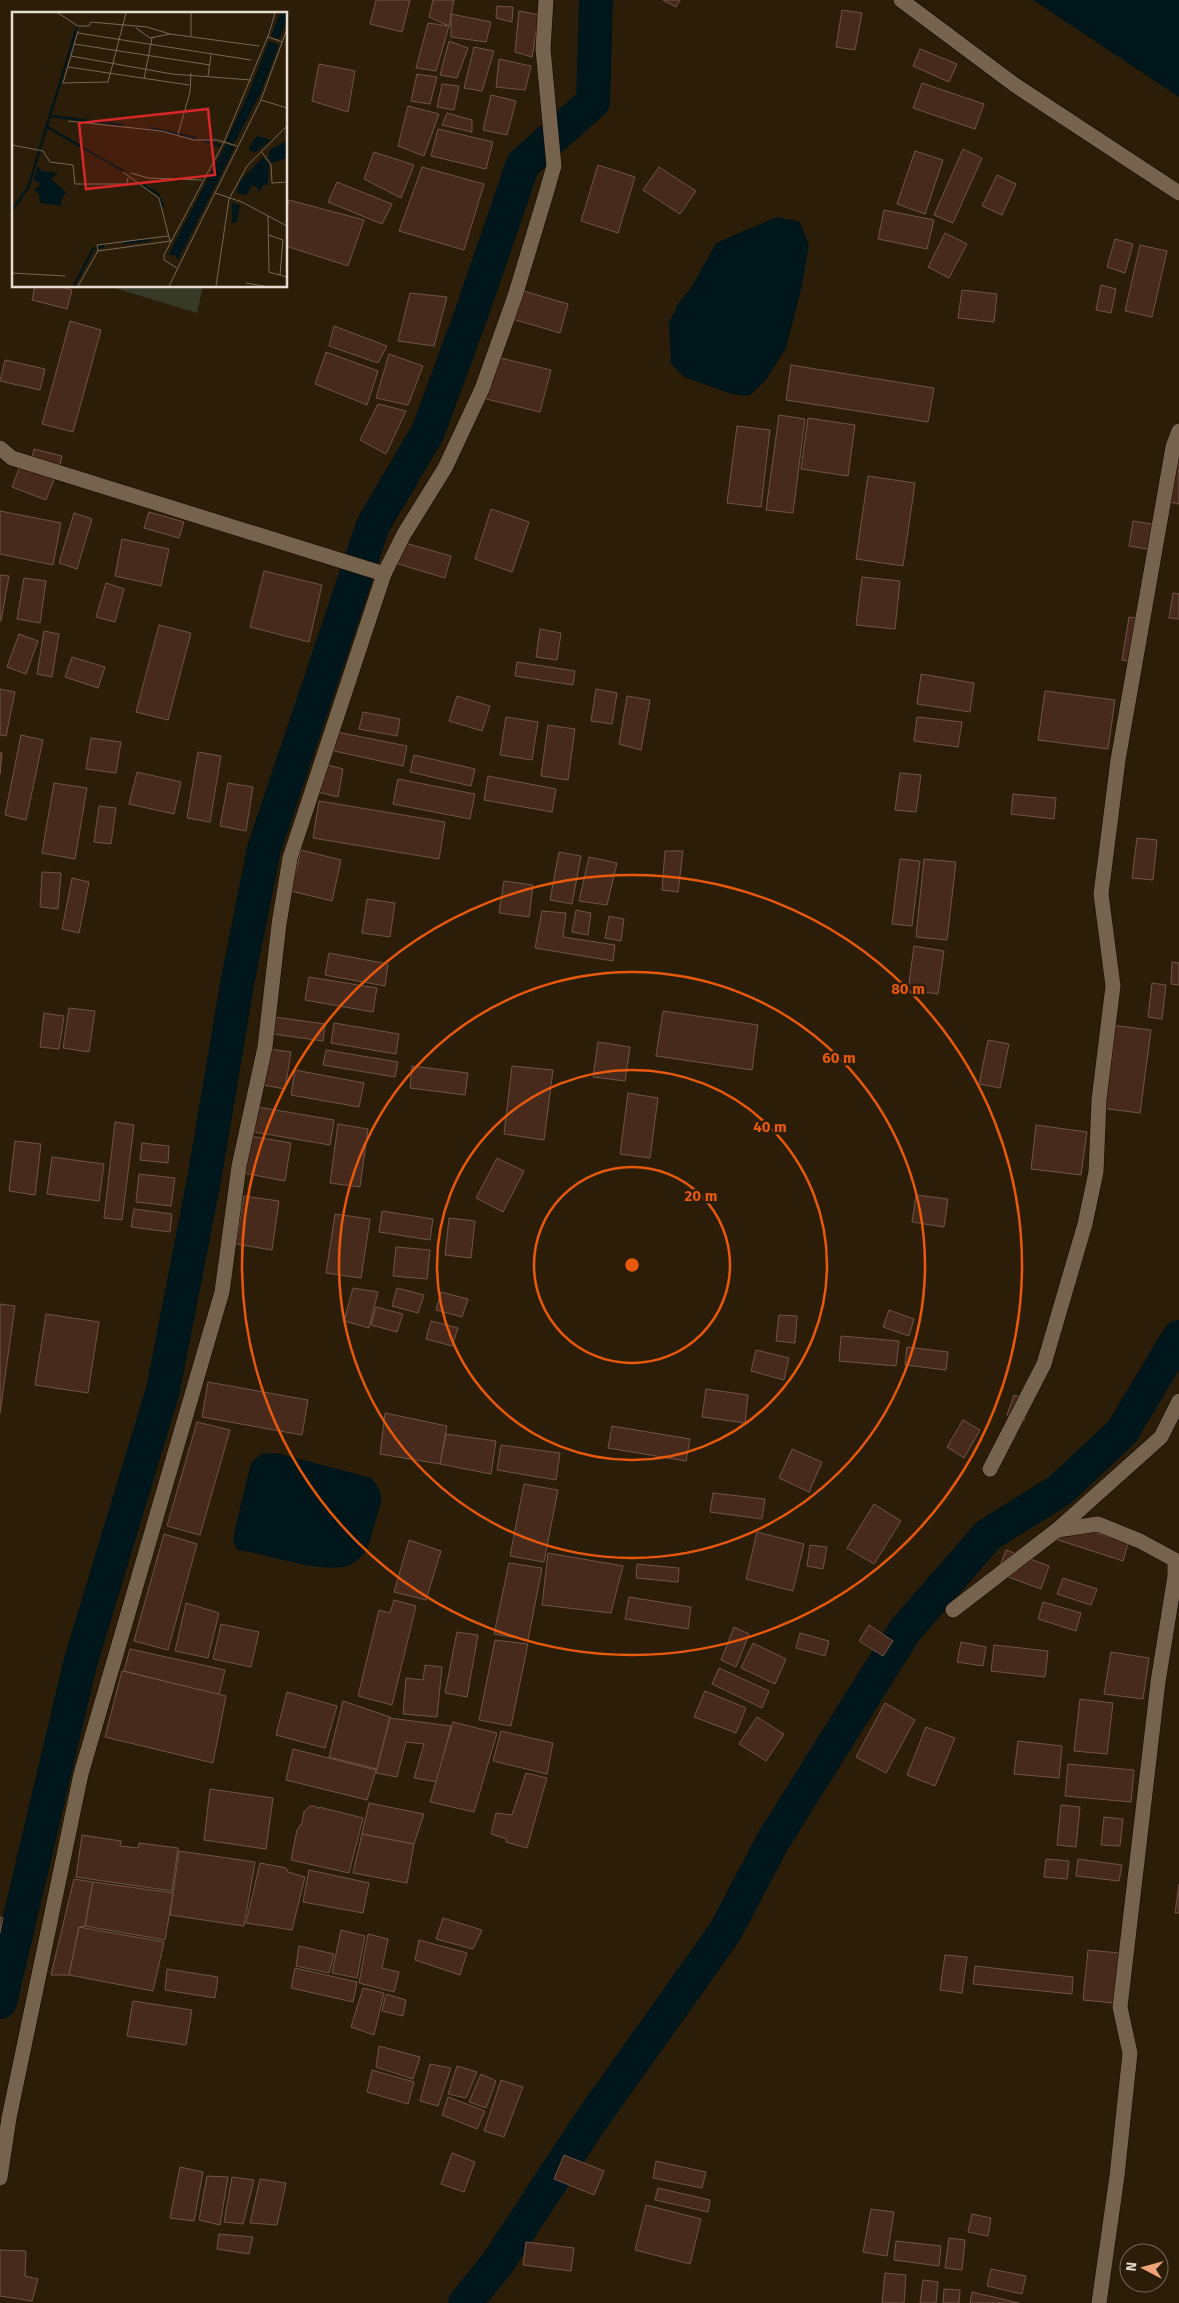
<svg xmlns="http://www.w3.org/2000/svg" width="1179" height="2303" font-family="'Fira Sans',sans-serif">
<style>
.green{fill:#373a26}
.water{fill:#01161a}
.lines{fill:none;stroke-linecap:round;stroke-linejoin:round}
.canal{stroke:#01161a;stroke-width:34}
.building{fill:#482a1d;stroke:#6f5449}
.minor-casing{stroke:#140700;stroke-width:16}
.minor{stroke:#75634d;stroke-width:15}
.ring{fill:none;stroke:#e8590c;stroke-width:2.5}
.inset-river{fill:none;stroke:#01161a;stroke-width:2.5}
.inset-road{fill:none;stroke:#766958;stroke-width:1}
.view{fill:#d62828;fill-opacity:0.15;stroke:#d62828;stroke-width:2.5}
.inset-edge{fill:none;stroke:#e6dccf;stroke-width:2.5}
.centre{fill:#e8590c;stroke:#2c1d08;stroke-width:2.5}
.ring-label{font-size:15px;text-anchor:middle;font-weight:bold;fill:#e8590c;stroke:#2c1d08;stroke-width:5;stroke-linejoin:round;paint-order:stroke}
</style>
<rect width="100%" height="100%" fill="#2c1d08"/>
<polygon class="green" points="108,286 203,286 197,313"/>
<g class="water">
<polygon points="1033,0 1179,0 1179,97"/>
<polygon points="777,217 800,222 809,245 801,290 786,348 766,380 749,396 732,394 684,377 671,364 669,323 678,304 692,286 716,243"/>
<path d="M277,1453L371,1478C387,1497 381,1501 375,1523C372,1532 370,1545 365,1552C362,1556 355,1563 350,1565C323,1575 268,1554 238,1550L233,1540L236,1525L251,1463L261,1454Z"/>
</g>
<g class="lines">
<g class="canal">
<polyline points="0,2002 80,1664 163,1390 204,1180 238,979 264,849 373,525 428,432 472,312 523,164 593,102 596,0"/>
<polyline points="465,2303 497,2264 590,2122 725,1932 773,1841 906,1629 988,1535 1060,1490 1122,1432 1179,1337"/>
</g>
</g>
<g class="building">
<polygon points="376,0 410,0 402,32 370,24"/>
<polygon points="433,0 454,0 449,26 429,17"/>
<polygon points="663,0 680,0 676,7"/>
<polygon points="497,6 513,7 512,22 496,18"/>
<polygon points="842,10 862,13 855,50 836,47"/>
<polygon points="519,11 539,15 532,57 515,52"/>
<polygon points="451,14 491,22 486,42 451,37"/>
<polygon points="428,23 449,26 436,71 416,68"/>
<polygon points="449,41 468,48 457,78 440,75"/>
<polygon points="474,47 494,51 482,91 464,88"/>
<polygon points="920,49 957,64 949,82 913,66"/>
<polygon points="499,59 531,66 525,90 496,87"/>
<polygon points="319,64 355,71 348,112 312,101"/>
<polygon points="417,74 437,77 430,104 411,101"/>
<polygon points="922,83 984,104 975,129 913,108"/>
<polygon points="442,84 459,86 454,110 437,107"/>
<polygon points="491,95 516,101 507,135 483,130"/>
<polygon points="408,106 439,114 424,156 398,146"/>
<polygon points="447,113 472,120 472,132 442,125"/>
<polygon points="438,129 493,142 486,169 431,156"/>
<polygon points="963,149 982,158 953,223 934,215"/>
<polygon points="915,151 943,160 925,214 897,204"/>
<polygon points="374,152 414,165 401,198 364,179"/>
<polygon points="598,165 635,177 618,233 581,221"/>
<polygon points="422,167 484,184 464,250 399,231"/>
<polygon points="659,167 696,191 680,214 643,190"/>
<polygon points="997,175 1016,184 1002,215 982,206"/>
<polygon points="337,182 392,204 382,224 328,202"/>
<polygon points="289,200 364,220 348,266 286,246 286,210"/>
<polygon points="884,210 934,220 927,249 878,239"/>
<polygon points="945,233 967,244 949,278 928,267"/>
<polygon points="1115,239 1133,244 1125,273 1107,267"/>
<polygon points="1140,245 1167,251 1152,317 1125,311"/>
<polygon points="1101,285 1116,289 1111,313 1096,310"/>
<polygon points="35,286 58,286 72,290 67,309 32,300"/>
<polygon points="517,289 568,304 560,333 509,318"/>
<polygon points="962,290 997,294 994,322 958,318"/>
<polygon points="410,293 447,297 434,346 398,341"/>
<polygon points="70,321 101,330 73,432 42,424"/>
<polygon points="334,326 387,346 378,363 329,346"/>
<polygon points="326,352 378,371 367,405 315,384"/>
<polygon points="389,354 423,366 408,405 376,398"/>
<polygon points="492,356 551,370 540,412 482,398"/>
<polygon points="5,360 45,369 40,390 0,381"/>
<polygon points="791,365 934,388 928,422 786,400"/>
<polygon points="378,404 406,411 386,454 360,440"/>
<polygon points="779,415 805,419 793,513 766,510"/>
<polygon points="808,418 855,425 848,476 801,469"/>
<polygon points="737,426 770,430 761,507 727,503"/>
<polygon points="34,449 62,456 59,469 31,462"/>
<polygon points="1178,457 1179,457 1179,504 1170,502"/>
<polygon points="20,466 54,479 46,500 12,487"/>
<polygon points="868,476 915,483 903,566 856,559"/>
<polygon points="491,509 529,522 512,572 475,559"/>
<polygon points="0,511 61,523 53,565 0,554"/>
<polygon points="149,512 184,522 179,538 144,528"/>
<polygon points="74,513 92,519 77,569 59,563"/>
<polygon points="1133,521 1158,525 1153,550 1129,546"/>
<polygon points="122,539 169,549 161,586 115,576"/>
<polygon points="405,543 451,556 445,578 398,564"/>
<polygon points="264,571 322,585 309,642 250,627"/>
<polygon points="0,575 9,576 1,621 0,621"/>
<polygon points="862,577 900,581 895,629 856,625"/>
<polygon points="24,578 46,581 40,623 17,619"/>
<polygon points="106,583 124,589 115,622 96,617"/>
<polygon points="1173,593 1179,594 1179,619 1169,618"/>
<polygon points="1129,617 1148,620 1141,663 1122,660"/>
<polygon points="159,625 191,633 168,720 136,712"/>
<polygon points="540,629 561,633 557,660 536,657"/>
<polygon points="44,631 59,634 52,677 37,674"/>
<polygon points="19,634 38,641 26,674 7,667"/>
<polygon points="72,657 105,667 98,688 65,677"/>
<polygon points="517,662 575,671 573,685 515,676"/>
<polygon points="921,674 974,683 970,712 917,704"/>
<polygon points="0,689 15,692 6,736 0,735"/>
<polygon points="596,689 617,693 612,724 591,721"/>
<polygon points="1045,691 1115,700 1108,749 1038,740"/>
<polygon points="457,696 490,706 482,731 449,721"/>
<polygon points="627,696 650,700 641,750 619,744"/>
<polygon points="363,712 400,719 397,736 359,729"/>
<polygon points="506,717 538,722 532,760 500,755"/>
<polygon points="917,717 962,722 958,747 914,741"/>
<polygon points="548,725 575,729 568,780 541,776"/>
<polygon points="337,732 407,746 403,766 334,751"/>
<polygon points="21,735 43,740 26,820 5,815"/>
<polygon points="91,738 121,742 116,773 86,769"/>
<polygon points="198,752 221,756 210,822 187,818"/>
<polygon points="0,753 2,753 0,774"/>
<polygon points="414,755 475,769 471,786 410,772"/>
<polygon points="324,764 343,769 338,797 318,792"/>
<polygon points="137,772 181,782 174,814 129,804"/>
<polygon points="900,773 921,775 916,812 895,810"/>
<polygon points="488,776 556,789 552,812 484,800"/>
<polygon points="398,779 475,794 470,819 393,804"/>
<polygon points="54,783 87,788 75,859 42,853"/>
<polygon points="228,783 253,787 246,831 220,826"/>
<polygon points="1013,794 1056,798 1054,819 1011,814"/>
<polygon points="319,801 445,822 439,859 313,838"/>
<polygon points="99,806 116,808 111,844 94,842"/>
<polygon points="1137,838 1157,840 1153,880 1132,878"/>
<polygon points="301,850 341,860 332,901 291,891"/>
<polygon points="665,851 683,851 678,892 662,890"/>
<polygon points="559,852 581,856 572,904 550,900"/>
<polygon points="589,857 617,863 607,905 579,901"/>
<polygon points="900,859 920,861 912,926 892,924"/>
<polygon points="924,859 956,862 947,940 916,937"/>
<polygon points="42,872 61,873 58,909 40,907"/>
<polygon points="72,878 89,882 79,933 62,929"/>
<polygon points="504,881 533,885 529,917 499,913"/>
<polygon points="367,899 395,903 390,937 362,933"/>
<polygon points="576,910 591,913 588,935 572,932"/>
<polygon points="542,911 566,913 563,937 615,945 613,961 535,948"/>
<polygon points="609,916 624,919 621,941 605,938"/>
<polygon points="914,946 944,951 938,994 908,990"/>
<polygon points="329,953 388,964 385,986 325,975"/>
<polygon points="1172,962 1179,963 1179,985 1171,984"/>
<polygon points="309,977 377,988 373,1012 305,1000"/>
<polygon points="1152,983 1166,985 1162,1019 1148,1017"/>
<polygon points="69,1008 95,1011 89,1052 63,1048"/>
<polygon points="663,1011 758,1025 752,1070 656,1056"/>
<polygon points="44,1013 64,1016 59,1049 40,1047"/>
<polygon points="275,1017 325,1024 323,1041 273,1034"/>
<polygon points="334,1023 399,1034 396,1054 331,1043"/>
<polygon points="1103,1024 1151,1030 1140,1113 1093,1107"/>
<polygon points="988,1040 1009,1044 1000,1088 979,1084"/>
<polygon points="598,1042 630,1047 625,1081 593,1077"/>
<polygon points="269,1049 291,1052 285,1089 263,1085"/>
<polygon points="326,1050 398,1062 395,1077 323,1065"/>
<polygon points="412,1066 468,1073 465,1095 410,1088"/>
<polygon points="512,1066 553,1070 544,1140 504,1134"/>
<polygon points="295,1070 364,1083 359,1107 291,1095"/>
<polygon points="628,1093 658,1098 650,1158 620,1154"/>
<polygon points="258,1107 334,1120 330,1145 254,1132"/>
<polygon points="115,1122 134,1125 122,1220 104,1218"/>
<polygon points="338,1124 368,1129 360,1187 330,1183"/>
<polygon points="1036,1125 1087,1132 1081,1175 1031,1169"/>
<polygon points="250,1136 291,1143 285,1181 243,1173"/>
<polygon points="15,1141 41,1144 35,1195 9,1191"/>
<polygon points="142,1143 169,1146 168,1163 140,1160"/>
<polygon points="52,1157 104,1164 99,1201 47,1194"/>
<polygon points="497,1158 524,1171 503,1212 476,1198"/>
<polygon points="139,1174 175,1178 171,1206 136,1202"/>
<polygon points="916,1195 948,1199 944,1227 912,1222"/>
<polygon points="244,1196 279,1201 272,1250 236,1244"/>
<polygon points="134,1209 172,1214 170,1232 131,1227"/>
<polygon points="382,1211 433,1219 430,1240 379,1232"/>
<polygon points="335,1214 370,1219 361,1278 326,1273"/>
<polygon points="449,1218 475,1221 471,1258 445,1255"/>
<polygon points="396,1247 430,1250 427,1279 393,1276"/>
<polygon points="353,1288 378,1292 369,1328 344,1321"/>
<polygon points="397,1288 424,1295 418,1313 392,1306"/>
<polygon points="441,1292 468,1299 462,1317 436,1310"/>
<polygon points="0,1304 15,1306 0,1413"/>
<polygon points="376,1307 403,1314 397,1332 371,1325"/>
<polygon points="889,1310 914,1319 909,1336 883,1327"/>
<polygon points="46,1314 99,1322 88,1393 35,1385"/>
<polygon points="779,1315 797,1316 795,1343 776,1341"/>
<polygon points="431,1321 458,1328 452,1346 426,1339"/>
<polygon points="841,1336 899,1341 896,1366 839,1361"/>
<polygon points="907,1347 948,1352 946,1370 905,1365"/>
<polygon points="756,1350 789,1358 784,1380 751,1371"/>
<polygon points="208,1382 308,1400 302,1435 202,1417"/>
<polygon points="706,1389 748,1395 745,1423 702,1417"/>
<polygon points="1014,1395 1031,1400 1024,1421 1007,1415"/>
<polygon points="385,1413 447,1426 440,1464 380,1454"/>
<polygon points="963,1420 980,1430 964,1458 947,1447"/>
<polygon points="197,1422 230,1430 200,1535 167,1526"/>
<polygon points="612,1426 690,1439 686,1461 608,1448"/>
<polygon points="446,1434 496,1441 491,1474 440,1464"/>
<polygon points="501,1445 560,1453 556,1480 497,1470"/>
<polygon points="792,1449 822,1462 809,1492 779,1478"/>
<polygon points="524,1484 558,1490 544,1562 510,1556"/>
<polygon points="713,1493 765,1499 762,1519 710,1512"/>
<polygon points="874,1504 901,1521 874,1564 847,1548"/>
<polygon points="1057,1520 1128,1543 1123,1561 1052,1538"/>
<polygon points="757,1532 804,1544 793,1591 746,1579"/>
<polygon points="164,1534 197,1544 168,1650 134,1641"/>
<polygon points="409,1540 441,1551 426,1600 394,1592"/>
<polygon points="810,1545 827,1547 823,1569 807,1566"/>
<polygon points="1006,1550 1049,1566 1041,1589 997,1573"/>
<polygon points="548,1553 623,1566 611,1613 542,1605"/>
<polygon points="509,1563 542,1568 528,1640 494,1634"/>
<polygon points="637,1564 679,1568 678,1582 636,1578"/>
<polygon points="1063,1578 1097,1589 1091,1605 1057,1594"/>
<polygon points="629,1597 691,1607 688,1629 625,1619"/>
<polygon points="394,1600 416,1606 392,1705 358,1696 379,1610 390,1613"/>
<polygon points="1043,1602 1081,1613 1076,1631 1038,1619"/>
<polygon points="186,1603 219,1613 208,1658 175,1651"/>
<polygon points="221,1624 259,1632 251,1667 213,1659"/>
<polygon points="869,1625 893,1641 883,1656 859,1641"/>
<polygon points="734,1627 749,1634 736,1667 721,1660"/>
<polygon points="457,1632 478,1635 467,1697 445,1693"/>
<polygon points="800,1633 829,1641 825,1656 796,1648"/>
<polygon points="495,1640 528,1644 511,1726 479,1720"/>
<polygon points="961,1642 986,1647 983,1666 957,1662"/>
<polygon points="753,1643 786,1659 775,1684 741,1668"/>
<polygon points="994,1645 1048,1651 1045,1677 991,1671"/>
<polygon points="130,1649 225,1670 219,1695 124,1671"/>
<polygon points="1111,1652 1149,1658 1143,1699 1104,1694"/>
<polygon points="425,1665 442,1667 437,1717 403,1714 406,1678 423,1680"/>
<polygon points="719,1668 769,1691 762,1708 712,1684"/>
<polygon points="122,1671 226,1696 213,1763 105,1737"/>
<polygon points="705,1691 746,1708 736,1733 694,1717"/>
<polygon points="287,1692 337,1706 325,1748 276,1735"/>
<polygon points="1080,1699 1113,1703 1107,1754 1074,1751"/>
<polygon points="343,1701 390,1717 377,1769 329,1757"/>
<polygon points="885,1703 915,1720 886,1773 856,1757"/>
<polygon points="757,1717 784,1734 766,1761 739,1744"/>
<polygon points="390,1718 451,1726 437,1782 414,1778 424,1744 406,1742 397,1777 376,1773"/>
<polygon points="453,1722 497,1733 474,1812 430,1802"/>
<polygon points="926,1727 955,1738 935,1786 907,1775"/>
<polygon points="501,1731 553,1743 547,1774 493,1761"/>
<polygon points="1018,1741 1062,1746 1059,1778 1014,1774"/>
<polygon points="293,1749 376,1770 367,1800 286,1780"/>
<polygon points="1068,1764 1134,1770 1131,1802 1065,1796"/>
<polygon points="526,1773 547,1778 527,1848 506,1842 507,1839 491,1834 496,1813 512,1815"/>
<polygon points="210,1789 273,1798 266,1849 204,1840"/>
<polygon points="369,1803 424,1814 414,1844 362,1834"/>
<polygon points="1061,1805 1080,1807 1076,1847 1057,1845"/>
<polygon points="310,1806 315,1806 319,1809 319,1807 363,1818 349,1873 291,1860 297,1830 302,1823 304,1812"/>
<polygon points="1104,1817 1123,1819 1120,1846 1101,1845"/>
<polygon points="362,1834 414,1844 407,1883 353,1873"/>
<polygon points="82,1835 121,1841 120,1846 138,1848 139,1843 178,1848 172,1891 76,1877"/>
<polygon points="179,1851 255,1862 244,1926 170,1915"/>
<polygon points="1046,1859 1069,1861 1067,1879 1044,1877"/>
<polygon points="1078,1859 1122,1865 1119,1881 1076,1876"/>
<polygon points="260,1863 286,1868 288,1872 305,1877 292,1930 246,1923"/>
<polygon points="309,1870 369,1883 363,1913 303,1902"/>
<polygon points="74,1879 93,1882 85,1926 79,1927 69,1975 51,1975"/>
<polygon points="93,1882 173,1893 165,1940 85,1926"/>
<polygon points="1179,1884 1179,1913 1175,1913"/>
<polygon points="0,1917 3,1918 0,1933"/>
<polygon points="443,1918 482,1930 473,1949 436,1939"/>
<polygon points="79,1927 164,1942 153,1991 69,1975"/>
<polygon points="341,1930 365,1936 357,1978 332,1973"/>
<polygon points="368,1934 388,1939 382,1968 399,1972 394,1992 359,1983"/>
<polygon points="419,1940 467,1953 460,1975 415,1960"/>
<polygon points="299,1946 334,1954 329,1973 296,1966"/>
<polygon points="1088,1950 1119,1953 1114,2003 1083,2000"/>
<polygon points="945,1955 967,1957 962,1993 940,1990"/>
<polygon points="975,1966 1073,1977 1072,1994 973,1984"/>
<polygon points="295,1968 357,1982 353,2002 291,1988"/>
<polygon points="167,1969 218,1977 215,1998 165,1990"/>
<polygon points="363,1988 384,1993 374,2035 351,2027"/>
<polygon points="386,1994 406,2000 403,2016 382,2011"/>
<polygon points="133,2001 192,2010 186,2045 127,2036"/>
<polygon points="379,2046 420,2057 413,2079 376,2067"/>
<polygon points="430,2064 451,2068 438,2106 420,2101"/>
<polygon points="457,2066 477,2072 466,2098 448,2094"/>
<polygon points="372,2070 414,2082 408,2104 367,2092"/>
<polygon points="481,2074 496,2081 486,2108 469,2102"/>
<polygon points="501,2080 523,2087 504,2137 484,2131"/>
<polygon points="448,2097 485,2111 477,2129 442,2115"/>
<polygon points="452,2153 475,2162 464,2192 441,2184"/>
<polygon points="564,2155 604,2171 594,2195 554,2179"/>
<polygon points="656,2161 706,2172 702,2188 653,2178"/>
<polygon points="180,2167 203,2172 194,2221 170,2218"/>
<polygon points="207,2176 228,2177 220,2225 199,2220"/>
<polygon points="232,2177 254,2180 243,2224 224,2222"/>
<polygon points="260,2179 286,2183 277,2225 250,2223"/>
<polygon points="658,2188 710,2200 708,2212 655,2200"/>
<polygon points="646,2205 701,2219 690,2264 635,2250"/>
<polygon points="871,2209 894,2212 887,2256 863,2252"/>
<polygon points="972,2214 991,2218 988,2236 968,2232"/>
<polygon points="219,2234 253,2237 249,2254 217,2249"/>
<polygon points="949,2238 965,2240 962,2270 945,2268"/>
<polygon points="896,2241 941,2246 939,2266 894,2260"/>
<polygon points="526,2242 574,2248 571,2271 523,2265"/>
<polygon points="0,2250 26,2251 25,2276 38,2279 32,2301 0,2296"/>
<polygon points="991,2269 1026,2276 1022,2294 987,2286"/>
<polygon points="885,2273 906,2275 904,2303 882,2303"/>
<polygon points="923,2280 938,2282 936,2303 920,2303"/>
<polygon points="944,2289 960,2290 959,2303 943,2303"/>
<polygon points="972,2292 1019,2303 970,2303"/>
</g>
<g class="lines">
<defs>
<g id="minor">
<polyline points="901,0 1015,85 1179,193"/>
<polyline points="0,448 12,458 384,574"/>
<polyline points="990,1469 1044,1364 1085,1224 1096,1172 1099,1100 1113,986 1101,894 1118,760 1173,447 1179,431"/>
<polyline points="1057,1530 1098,1524 1140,1541 1175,1560 1175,1576 1158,1682 1120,2007 1130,2053 1117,2176 1099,2303"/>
<polyline points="953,1610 1057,1530 1161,1437 1179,1401"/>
<polyline points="0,2178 9,2118 81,1774 222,1292 239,1166 265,1047 279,924 290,858 384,574 404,534 445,468 482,389 515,296 545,197 554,166 543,49 546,0"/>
</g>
</defs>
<use href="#minor" class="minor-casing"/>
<use href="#minor" class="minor"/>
</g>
<g class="ring">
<circle cx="632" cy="1265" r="98"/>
<circle cx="632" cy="1265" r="195"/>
<circle cx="632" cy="1265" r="293"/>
<circle cx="632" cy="1265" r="390"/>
</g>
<g transform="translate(12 12)">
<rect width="275" height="275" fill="#2c1d08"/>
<path d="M268,1H275V8L267,27L259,24ZM257,29L267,33L249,80L222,132L214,129L236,83ZM245,124L259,128L244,140L238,139L237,135ZM275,128V146L260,151L256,145L258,138ZM214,132L223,135L166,248L163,243H156ZM251,145L257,151L256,173H251L247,181L245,175L240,173L235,183L225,181L228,169ZM26,154L29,159L46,161L39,167L54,180L49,188L50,194L28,191L27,182L22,178L29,172L21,168ZM220,191L228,193L225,210L220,211Z" fill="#01161a"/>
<path class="inset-river" d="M39,104L111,113M35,115L113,160M139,116L185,126M190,128L210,134M131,173L146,182L151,195M0,198L16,176L65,15M112,231L139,228M62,274L81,237L92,234"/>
<path class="inset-road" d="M46,1L66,14H77L79,10L135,15L158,22L247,34M263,1L256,25L271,30M124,16L138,26L158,22M66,19L51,71L96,70L114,1M66,21L239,48M179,24V1M62,32L198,53M59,44L160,62L239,68M56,55L177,73M196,64L199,43M132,67L140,26M249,88L275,96M56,109L149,119L182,128H205L225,134M166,122L178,80L179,61M0,133L31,139L38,150L61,153L63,172H115L116,166M249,139L259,153L260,171L275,170M111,160L147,186L158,229M119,161L136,166L190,168M203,181L230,190L275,214M256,204L257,260L275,265M257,223L271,228L268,263M86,239L85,233L156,224M165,256L152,248V243L212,130L256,24M0,261L53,264M234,271L252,274M66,274L86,239L159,229M157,274L249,88L275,17M204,274L217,187L235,154L275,114"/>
<path class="view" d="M196,97L203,163L74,177L67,111Z"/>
<rect width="275" height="275" class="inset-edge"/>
</g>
<circle cx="632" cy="1265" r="8" class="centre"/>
<g class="ring-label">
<text x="908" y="994">80 m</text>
<text x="839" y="1063">60 m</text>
<text x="770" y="1132">40 m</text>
<text x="701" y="1201">20 m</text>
</g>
<g transform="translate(1144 2268) rotate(276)"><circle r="24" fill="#2c1d08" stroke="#766958"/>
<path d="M0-4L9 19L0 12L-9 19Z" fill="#f0a278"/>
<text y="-8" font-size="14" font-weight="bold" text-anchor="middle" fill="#e6dccf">N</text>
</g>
</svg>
